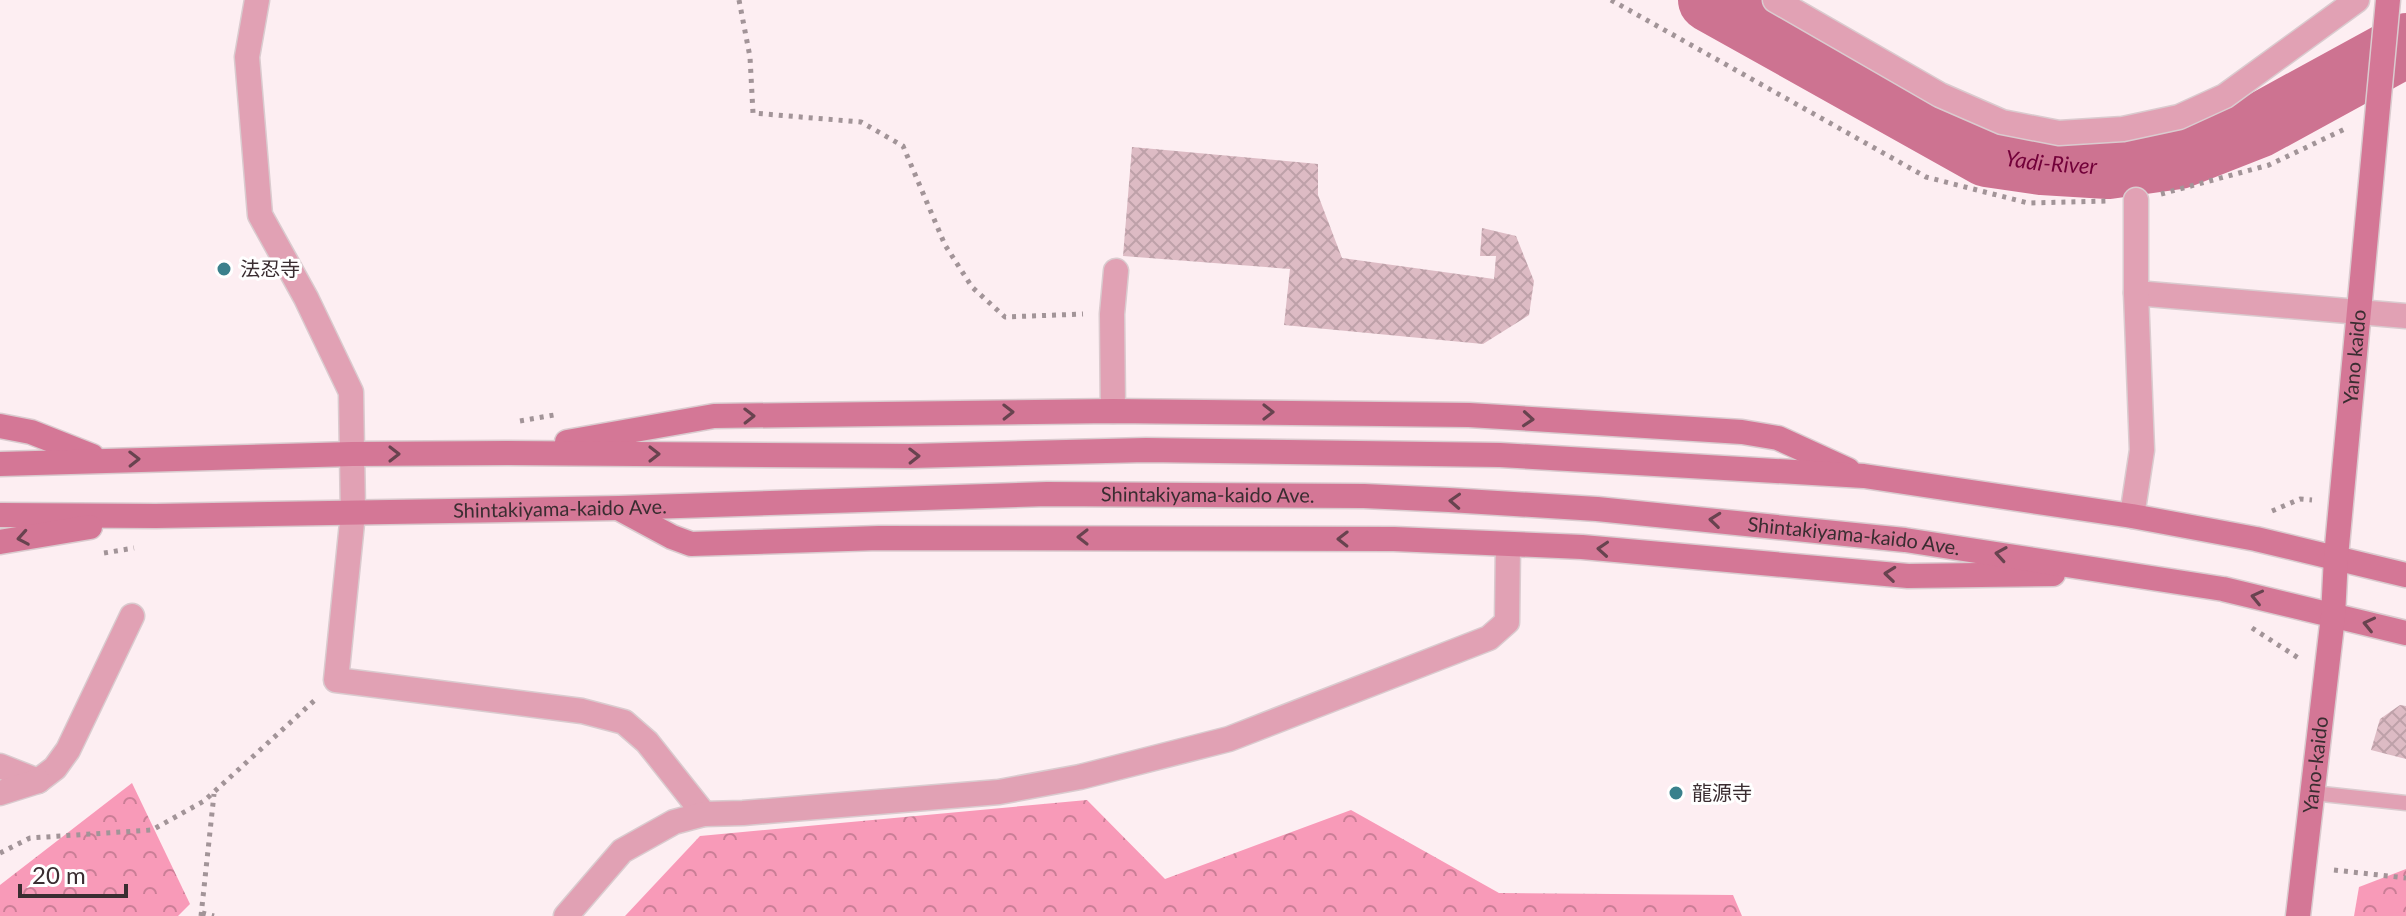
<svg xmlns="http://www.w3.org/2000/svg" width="2406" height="916" font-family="Lato,'Noto Sans JP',sans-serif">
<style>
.forest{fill:url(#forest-crowns)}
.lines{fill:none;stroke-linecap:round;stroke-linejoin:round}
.river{stroke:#cd7391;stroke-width:64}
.building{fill:url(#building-cross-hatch)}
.lane-casing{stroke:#dacbcf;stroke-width:17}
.street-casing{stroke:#dacbcf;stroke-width:27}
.secondary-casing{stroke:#dacbcf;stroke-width:27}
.path{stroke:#a29498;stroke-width:5;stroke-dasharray:4 6;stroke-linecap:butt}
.lane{stroke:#e1a1b4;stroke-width:14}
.street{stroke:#e1a1b4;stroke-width:24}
.secondary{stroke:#d47796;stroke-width:24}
.oneway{stroke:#68434f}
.poi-dot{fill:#3a808c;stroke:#fff;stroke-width:3}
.labels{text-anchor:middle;stroke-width:6;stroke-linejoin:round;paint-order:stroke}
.poi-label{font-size:20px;fill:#3a2d31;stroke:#fff;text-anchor:start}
.street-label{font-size:20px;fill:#3a2d31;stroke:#fff}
.water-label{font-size:22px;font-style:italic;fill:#720039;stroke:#fff}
</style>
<defs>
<pattern id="forest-crowns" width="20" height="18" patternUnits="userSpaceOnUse" patternTransform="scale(2)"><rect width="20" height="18" fill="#f89ab8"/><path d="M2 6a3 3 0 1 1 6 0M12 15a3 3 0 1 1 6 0" fill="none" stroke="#ca7e96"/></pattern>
<pattern id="building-cross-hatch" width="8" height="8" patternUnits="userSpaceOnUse" patternTransform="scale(2)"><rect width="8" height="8" fill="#ddbbc4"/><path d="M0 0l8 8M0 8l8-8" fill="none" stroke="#bea1a9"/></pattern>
</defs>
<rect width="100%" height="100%" fill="#fdeef2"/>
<g class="forest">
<polygon points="132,783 190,904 178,916 0,916 0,885"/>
<polygon points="1087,800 1165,879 1351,810 1499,893 1733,895 1742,916 625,916 700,836"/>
<polygon points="2406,869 2406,916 2354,916 2359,887"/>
</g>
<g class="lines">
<path class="river" id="s1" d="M1710,0L1987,155L2042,163L2108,167L2179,157L2258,126L2406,45"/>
</g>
<g class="building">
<polygon points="1132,147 1318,164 1318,195 1342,258 1494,279 1496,256 1480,256 1482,228 1516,236 1534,281 1529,315 1483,344 1284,325 1290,269 1123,256"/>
<polygon points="2400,705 2406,706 2406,759 2371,750 2380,719"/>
</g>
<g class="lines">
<defs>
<polyline id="lane" points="2313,793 2406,803"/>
<g id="street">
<polyline points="257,0 247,57 260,215 306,298 351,392 353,513 336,680 582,711 624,722 647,742 704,814"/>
<polyline points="1775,0 1940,95 2002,122 2059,133 2123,129 2179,117 2225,96 2357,0"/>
<polyline points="2136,293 2406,316"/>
<polyline points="1113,411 1112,314 1116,271"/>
<polyline points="2132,516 2142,450 2136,293 2136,200"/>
<polyline points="0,766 38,781 55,768 68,750 132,616"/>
<polyline points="0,793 38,781"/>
<polyline points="566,916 622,851 674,822 704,814 743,813 999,792 1080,777 1229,739 1489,638 1507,622 1508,546"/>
</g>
<g id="secondary">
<polyline points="0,426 31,432 92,456"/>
<polyline points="567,442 714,416 1113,411 1469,415 1742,432 1778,438 1848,470"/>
<polyline points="0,464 352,454 506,453 911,456 1146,450 1500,455 1864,476 2132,516 2256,539 2406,575"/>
<polyline points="620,509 672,537 691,544 879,538 1394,539 1582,547 1908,576 2053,574"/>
<path id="s2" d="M0,515L156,516L619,508L1047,494L1364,496L1449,500L1597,509L1905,540L2223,589L2406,633"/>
<polyline points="0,542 90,527"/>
<path id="s3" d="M2298,916L2333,616L2336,557L2388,0"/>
</g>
</defs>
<use href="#lane" class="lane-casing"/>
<use href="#street" class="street-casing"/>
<use href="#secondary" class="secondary-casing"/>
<g class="path">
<polyline points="739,0 750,57 753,113 861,122 903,146 945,245 972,287 1005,317 1083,314"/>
<polyline points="1611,0 1926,177 2028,203 2108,201"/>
<polyline points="2161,194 2269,165 2347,128"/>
<polyline points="520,421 554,415"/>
<polyline points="2272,511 2300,499 2312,500"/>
<polyline points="104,553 134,548"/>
<polyline points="2252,628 2300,659"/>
<polyline points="0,853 30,838 152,830 204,801 315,700"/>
<polyline points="2334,870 2406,878"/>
<polyline points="202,913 214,916"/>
<polyline points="201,916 214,794"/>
</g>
<use href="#lane" class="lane"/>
<use href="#street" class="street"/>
<use href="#secondary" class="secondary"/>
</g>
<defs><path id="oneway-chevron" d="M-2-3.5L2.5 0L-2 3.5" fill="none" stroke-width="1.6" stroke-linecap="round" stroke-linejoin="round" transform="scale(2)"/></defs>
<g class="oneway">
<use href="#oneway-chevron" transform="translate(1008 412) rotate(-1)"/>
<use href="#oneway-chevron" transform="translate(1268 412)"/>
<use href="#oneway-chevron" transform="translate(749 416) rotate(-1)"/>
<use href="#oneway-chevron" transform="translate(1528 419) rotate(4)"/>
<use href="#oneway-chevron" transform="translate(394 454)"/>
<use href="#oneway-chevron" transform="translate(654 454)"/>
<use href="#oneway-chevron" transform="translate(914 456) rotate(-1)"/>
<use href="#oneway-chevron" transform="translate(134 459) rotate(-1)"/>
<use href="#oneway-chevron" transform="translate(1455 501) rotate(-177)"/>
<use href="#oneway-chevron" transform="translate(1715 520) rotate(-174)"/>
<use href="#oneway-chevron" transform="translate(1083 537) rotate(-180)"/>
<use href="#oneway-chevron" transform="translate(23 538) rotate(170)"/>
<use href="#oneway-chevron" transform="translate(1343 539) rotate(-179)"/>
<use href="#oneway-chevron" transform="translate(1603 549) rotate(-176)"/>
<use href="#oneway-chevron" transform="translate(2001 554) rotate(-171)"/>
<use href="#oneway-chevron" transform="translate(1890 574) rotate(-174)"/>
<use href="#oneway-chevron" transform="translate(2257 597) rotate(-167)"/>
<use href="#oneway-chevron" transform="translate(2369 624) rotate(-167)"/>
</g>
<g class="poi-dot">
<circle cx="224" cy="269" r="8"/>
<circle cx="1676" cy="793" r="8"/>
</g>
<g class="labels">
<g class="poi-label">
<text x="240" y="276">法忍寺</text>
<text x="1692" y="800">龍源寺</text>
</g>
<g class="street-label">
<text dy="7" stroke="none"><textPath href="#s3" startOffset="562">Yano kaido</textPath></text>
<text dy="7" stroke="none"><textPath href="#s2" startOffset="1208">Shintakiyama-kaido Ave.</textPath></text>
<text dy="7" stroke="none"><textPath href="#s2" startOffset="560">Shintakiyama-kaido Ave.</textPath></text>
<text dy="7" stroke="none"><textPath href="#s2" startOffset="1856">Shintakiyama-kaido Ave.</textPath></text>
<text dy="7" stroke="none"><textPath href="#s3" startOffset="152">Yano-kaido</textPath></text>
</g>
<g class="water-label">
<text dy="8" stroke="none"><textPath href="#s1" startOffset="382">Yadi-River</textPath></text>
</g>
</g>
<path d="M20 884v12h106v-12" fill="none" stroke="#3a2d31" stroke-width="4"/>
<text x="32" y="884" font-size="24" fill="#3a2d31" stroke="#ffffff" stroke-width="6" paint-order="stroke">20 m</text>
</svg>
